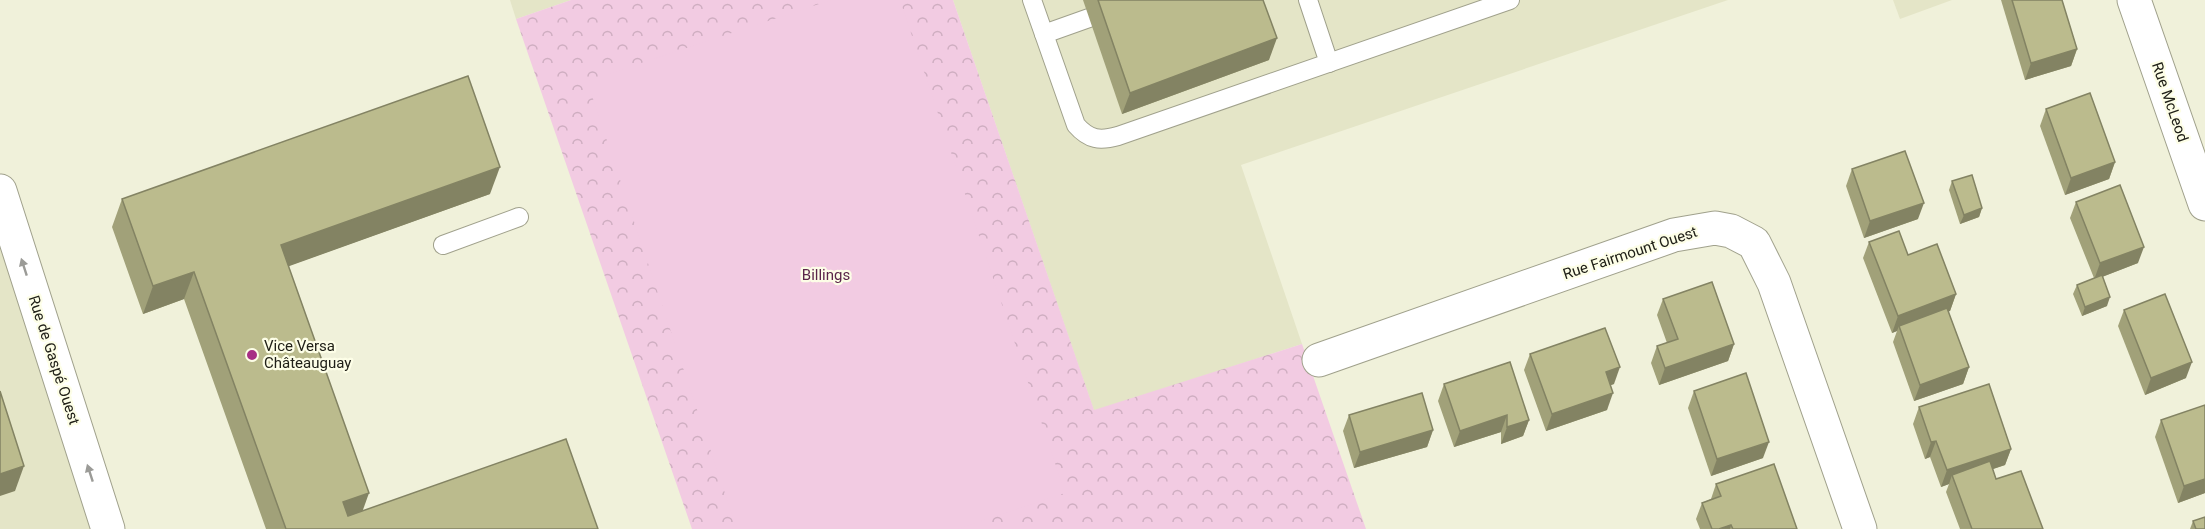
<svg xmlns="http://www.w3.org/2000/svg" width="2205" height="529" font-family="Roboto,sans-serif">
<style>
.built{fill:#e4e5c7}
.forest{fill:url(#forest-crowns)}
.pitch{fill:#f2cbe2}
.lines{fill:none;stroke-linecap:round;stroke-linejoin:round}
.service-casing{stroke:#a0a18c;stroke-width:20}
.minor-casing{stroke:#a0a18c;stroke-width:35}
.tertiary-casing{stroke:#a0a18c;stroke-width:35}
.service{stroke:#fff;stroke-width:18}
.minor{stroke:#fff;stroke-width:33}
.tertiary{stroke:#fff;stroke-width:33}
.wall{fill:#a1a179}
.shaded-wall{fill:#838363}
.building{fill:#bbbb8d;stroke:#838363;stroke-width:1.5}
.oneway{fill:#9b9b97}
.poi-dot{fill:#a72f85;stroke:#fdfee7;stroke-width:2}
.labels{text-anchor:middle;stroke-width:4.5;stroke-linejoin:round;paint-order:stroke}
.street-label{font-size:15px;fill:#202018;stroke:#fdfee7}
.park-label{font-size:15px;fill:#5b254a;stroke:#fdfee7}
.poi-label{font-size:15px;fill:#202018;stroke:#fdfee7;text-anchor:start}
</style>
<defs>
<pattern id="forest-crowns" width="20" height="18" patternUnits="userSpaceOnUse" patternTransform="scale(1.5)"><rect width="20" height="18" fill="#f2cbe2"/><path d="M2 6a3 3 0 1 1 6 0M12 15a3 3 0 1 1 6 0" fill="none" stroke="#cfaec1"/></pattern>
</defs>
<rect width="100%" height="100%" fill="#f0f1da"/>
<g class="built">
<polygon points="510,0 571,0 516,19"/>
<polygon points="953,0 1728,0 1241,165 1302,344 1094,411"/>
<polygon points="1893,0 1952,0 1900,19"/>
<polygon points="0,236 94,529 0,529"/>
</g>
<polygon class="forest" points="571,0 953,0 1094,410 1302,344 1366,529 692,529 516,19"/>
<polygon class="pitch" points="831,0 900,0 1065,493 958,529 737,529 587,81"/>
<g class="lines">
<defs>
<g id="service">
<path d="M1032,0L1076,125C1089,140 1100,141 1118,136L1510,0"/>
<polyline points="1308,0 1329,63"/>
<polyline points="1044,34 1089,18"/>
<polyline points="443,245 519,217"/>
</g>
<g id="minor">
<polyline points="0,191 108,529"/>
<polyline points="1319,360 1674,235 1715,228 1731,231 1754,243 1774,283 1860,529"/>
</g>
<polyline id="tertiary" points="2134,0 2205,204"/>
</defs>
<use href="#service" class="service-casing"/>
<use href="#minor" class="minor-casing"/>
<use href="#tertiary" class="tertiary-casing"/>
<use href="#service" class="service"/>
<use href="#minor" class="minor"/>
<use href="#tertiary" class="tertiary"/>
</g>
<g class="wall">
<polygon points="1083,0 1263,0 1269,60 1122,114"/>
<polygon points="2001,0 2062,0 2077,49 2071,66 2025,80"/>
<polygon points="2046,109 2115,162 2109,179 2065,195 2040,126"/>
<polygon points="1852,169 1918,219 1864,238 1846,186"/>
<polygon points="1952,181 1982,208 1979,217 1960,224 1949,190"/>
<polygon points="490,194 288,266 362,511 598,529 266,529 184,299 143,314 112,227 122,199"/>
<polygon points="2076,202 2138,263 2102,277 2107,306 2082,316 2073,294 2077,285 2094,278 2070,218"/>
<polygon points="1869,242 1908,255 1956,294 1950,311 1948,311 1969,367 1963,384 1914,401 1893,342 1897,331 1892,333 1863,258"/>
<polygon points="1663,299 1734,344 1728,361 1659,385 1651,363 1657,346 1667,343 1657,315"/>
<polygon points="2124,310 2186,378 2145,395 2118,326"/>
<polygon points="1530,354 1614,384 1610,385 1607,410 1546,431 1524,370"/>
<polygon points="1444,384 1529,420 1523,436 1501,444 1501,432 1454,447 1438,401"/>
<polygon points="1694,391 1763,458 1711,476 1688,408"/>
<polygon points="1919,407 2011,449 2005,465 1993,469 1996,479 2043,529 1960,529 1946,492 1949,484 1941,487 1930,457 1925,459 1913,424"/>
<polygon points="1349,415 1433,430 1427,447 1354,468 1343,431"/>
<polygon points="2161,420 2205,493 2178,503 2155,437"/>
<polygon points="1716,484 1797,529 1700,529 1696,519 1702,503 1711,499"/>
<polygon points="2193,521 2205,529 2190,529"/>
</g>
<g class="shaded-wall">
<polygon points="1277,38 1269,60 1122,114 1130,93"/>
<polygon points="2077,49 2071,66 2025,80 2031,63"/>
<polygon points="2115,162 2109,179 2065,195 2071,178"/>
<polygon points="500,167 490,194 270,273 281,245"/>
<polygon points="1924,203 1918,219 1864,238 1870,221"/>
<polygon points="1982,208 1979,217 1960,224 1964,215"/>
<polygon points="2144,247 2138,263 2094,280 2100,263"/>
<polygon points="194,272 184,299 143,314 153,286"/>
<polygon points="1956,294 1950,311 1900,330 1899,326 1897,331 1892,333 1898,316"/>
<polygon points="2110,297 2107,306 2082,316 2085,307"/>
<polygon points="1734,344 1728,361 1659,385 1665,368"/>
<polygon points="2192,362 2186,378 2145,395 2151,378"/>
<polygon points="1620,367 1614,384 1600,389 1606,372"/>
<polygon points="1969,367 1963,384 1914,401 1920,385"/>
<polygon points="1613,393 1607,410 1546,431 1552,414"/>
<polygon points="1507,415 1501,432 1454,447 1460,431"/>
<polygon points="1529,420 1523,436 1501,444 1507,427"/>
<polygon points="1433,430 1427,447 1354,468 1360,452"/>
<polygon points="1936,441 1930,457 1925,459 1931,442"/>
<polygon points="1769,442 1763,458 1711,476 1717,459"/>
<polygon points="2011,449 2005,465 1954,482 1952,475 1949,484 1941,487 1947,470"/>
<polygon points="24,466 15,491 0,496 0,474"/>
<polygon points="2205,479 2205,493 2178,503 2184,486"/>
<polygon points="369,493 359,521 336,529 343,502"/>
<polygon points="1731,525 1730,529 1719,529"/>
</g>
<g class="building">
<polygon points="1098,0 1263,0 1277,38 1130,93"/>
<polygon points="2012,0 2062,0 2077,49 2031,63"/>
<polygon points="468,76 500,167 281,245 369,493 343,502 348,516 566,439 598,529 286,529 194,272 153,286 122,199"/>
<polygon points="2090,93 2115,162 2071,178 2046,109"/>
<polygon points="1905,151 1924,203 1870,221 1852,169"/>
<polygon points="1972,175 1982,208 1964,215 1952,181"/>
<polygon points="2120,185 2144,247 2100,263 2076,202"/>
<polygon points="1899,231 1908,255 1937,244 1956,294 1898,316 1869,242"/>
<polygon points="2102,275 2110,297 2085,307 2077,285"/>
<polygon points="1712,282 1734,344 1665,368 1657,346 1678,339 1663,299"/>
<polygon points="2165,294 2192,362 2151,378 2124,310"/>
<polygon points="1947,308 1969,367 1920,385 1899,326"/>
<polygon points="1605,328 1620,367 1606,372 1613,393 1552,414 1530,354"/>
<polygon points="1510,362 1529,420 1507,427 1507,415 1460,431 1444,384"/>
<polygon points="1746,373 1769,442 1717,459 1694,391"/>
<polygon points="1989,384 2011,449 1947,470 1936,441 1931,442 1919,407"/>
<polygon points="0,391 24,466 0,474"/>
<polygon points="1422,393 1433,430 1360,452 1349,415"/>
<polygon points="2205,405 2205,479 2184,486 2161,420"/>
<polygon points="1990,461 1996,479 2021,471 2043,529 1972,529 1952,475"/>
<polygon points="1774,464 1797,529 1733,529 1731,525 1719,529 1712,529 1702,503 1721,496 1716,484"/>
<polygon points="2205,517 2205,529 2196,529 2193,521"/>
</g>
<defs><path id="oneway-solid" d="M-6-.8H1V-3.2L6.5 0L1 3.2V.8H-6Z" transform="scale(1.5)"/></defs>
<g class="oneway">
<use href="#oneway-solid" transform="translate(24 267) rotate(-108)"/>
<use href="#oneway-solid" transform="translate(90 473) rotate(-108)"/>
</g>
<circle class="poi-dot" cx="252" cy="355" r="6"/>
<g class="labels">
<g class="street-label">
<text transform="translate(2170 102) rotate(71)" y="5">Rue McLeod</text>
<text transform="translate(1630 253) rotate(-18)" y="5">Rue Fairmount Ouest</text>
<text transform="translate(54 360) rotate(72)" y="5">Rue de Gaspé Ouest</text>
</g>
<g class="park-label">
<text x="826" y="280">Billings</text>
</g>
<g class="poi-label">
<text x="264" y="351">Vice Versa<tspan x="264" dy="17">Châteauguay</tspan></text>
</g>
</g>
</svg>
